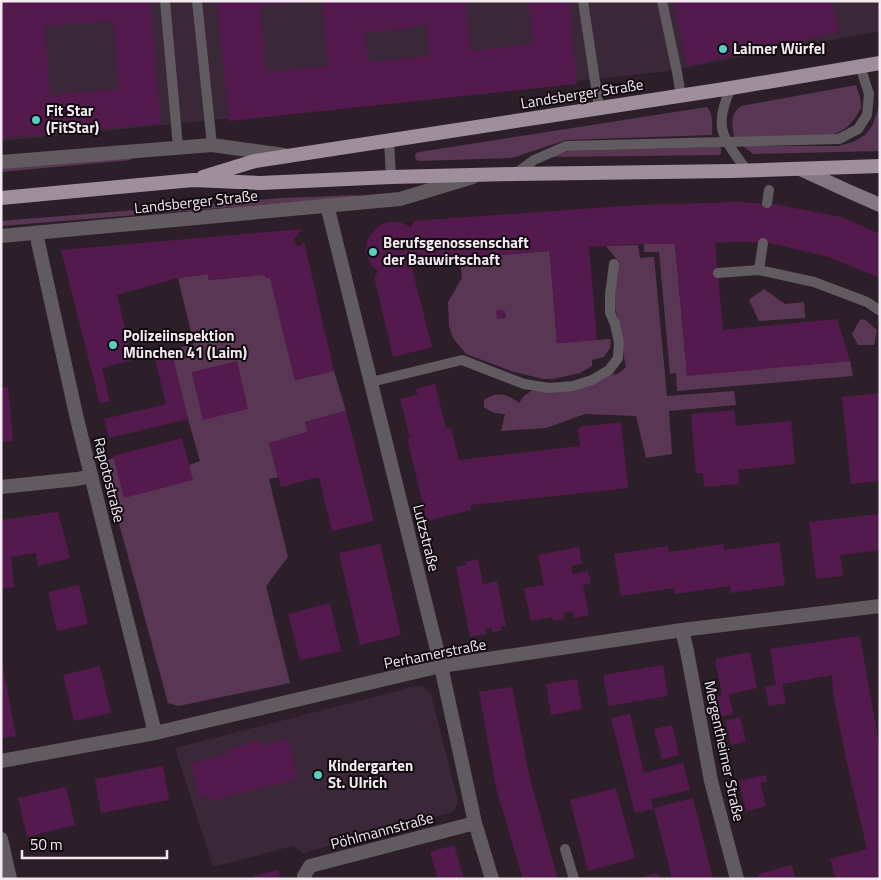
<svg xmlns="http://www.w3.org/2000/svg" width="881" height="880" font-family="'Titillium Web',sans-serif">
<style>
.built{fill:#3a2737}
.green{fill:#5a3655;fill-rule:evenodd}
.building{fill:#541a4e;fill-rule:evenodd}
.lines{fill:none;stroke-linecap:round;stroke-linejoin:round}
.service{stroke:#615a60;stroke-width:10}
.minor{stroke:#615a60;stroke-width:14}
.secondary{stroke:#837881;stroke-width:14}
.primary{stroke:#9e8f9b;stroke-width:14}
.poi-dot{fill:#5acebc;stroke:#110b10;stroke-width:2}
.labels{text-anchor:middle;stroke-width:4;stroke-linejoin:round;paint-order:stroke}
.poi-label{font-size:15px;font-weight:bold;fill:#f3e9f1;stroke:#110b10;text-anchor:start}
.street-label{font-size:15px;fill:#f3e9f1;stroke:#110b10}
</style>
<rect width="100%" height="100%" fill="#2d1f2a"/>
<g class="built">
<polygon points="1,1 880,1 880,31 661,72 194,122 1,141"/>
<polygon points="417,686 423,687 427,690 431,694 458,801 455,809 450,813 303,853 293,846 213,867 175,748"/>
</g>
<g class="green">
<path d="M856,85C858,91 862,101 861,108C860,110 858,113 857,115C850,126 842,132 830,136L735,140C732,128 729,114 741,106Z"/>
<polygon points="880,89 880,151 753,154 743,146 838,146 853,142 865,135 872,126 880,104 879,90"/>
<path d="M707,107C714,115 712,125 712,135L566,140L512,158L420,161L416,160L415,157L416,153L419,152Z"/>
<polygon points="719,147 721,148 721,154 719,155 549,157 569,151"/>
<polygon points="131,155 131,160 1,172 1,166"/>
<polygon points="357,195 357,197 1,226 1,221 282,198"/>
<polygon points="644,244 675,244 687,375 850,361 853,376 677,391 676,373 670,374 659,252 644,252"/>
<path d="M638,245L640,258L654,257L667,396L734,391L736,405L669,411L672,454L646,458L636,416L585,414L546,428L501,431L505,414C497,414 490,412 484,407V400C496,391 508,394 519,403L524,396L531,391L577,389L607,375L618,374L626,367L624,357L621,329L613,301L619,262L606,246Z"/>
<polygon points="549,251 551,267 557,343 611,339 610,348 604,357 592,360 592,366 580,373 553,379 543,379 511,371 466,354 453,338 449,326 448,302 462,278 460,258"/>
<path d="M208,274L209,280L263,275L267,278H270L295,380L334,371L346,411L305,422L308,432L269,443L278,477L269,479L288,557L266,586L290,683L178,706L168,703L102,461L114,458L189,465L200,461L188,419L171,350L194,344L178,278ZM237,362L203,419L192,373Z"/>
<polygon points="764,289 785,304 804,302 805,318 759,321 749,300"/>
<polygon points="864,319 877,330 874,345 858,345 852,334 860,320"/>
</g>
<g class="building">
<path d="M1,1H150L161,124L1,138ZM113,21L119,89L50,95L45,26Z"/>
<path d="M217,1H298V3L260,6L266,72L328,66L322,1H465L471,51L533,44L528,1H569L577,84L229,121ZM426,24L430,56L368,62L365,31H385L406,29Z"/>
<polygon points="673,1 832,1 839,32 687,66"/>
<polygon points="737,202 774,204 841,217 880,234 880,278 829,257 770,243 738,242 715,243 723,330 837,319 850,361 687,376 675,244 640,244 589,247 597,340 557,343 551,267 549,251 418,262 412,269 432,347 393,357 374,276 376,275 378,271 371,265 368,258 366,250 367,242 370,235 375,229 382,224 389,222 397,222 405,224 411,228 413,224 413,221 638,205"/>
<polygon points="302,229 293,241 299,247 304,242 334,371 295,380 270,278 267,278 263,275 208,280 208,274 178,278 117,295 133,360 102,368 110,401 100,404 61,250"/>
<polygon points="500,309 505,311 506,318 497,319 496,313 497,310"/>
<polygon points="171,350 188,419 109,438 104,419 166,404 154,354"/>
<polygon points="237,361 248,409 203,420 192,372"/>
<polygon points="435,384 446,429 451,428 459,460 580,446 578,427 621,422 628,488 470,505 471,510 427,521 407,438 410,438 400,399 418,395 416,389"/>
<polygon points="8,387 13,441 1,442 1,388"/>
<polygon points="880,393 880,481 851,484 842,397"/>
<polygon points="734,410 736,426 791,421 795,464 738,470 739,484 704,487 703,473 696,473 691,414"/>
<polygon points="346,411 374,521 332,531 319,477 281,487 269,443 308,432 305,422"/>
<polygon points="182,438 193,480 124,498 113,456"/>
<polygon points="58,512 70,558 38,566 36,553 11,557 14,587 1,588 1,520"/>
<polygon points="880,514 880,550 840,555 843,576 816,579 809,522"/>
<polygon points="779,542 785,585 731,593 730,586 675,594 674,588 621,596 614,554 668,546 669,552 723,544 724,550"/>
<polygon points="380,544 401,635 360,645 339,553"/>
<polygon points="579,547 582,564 571,566 573,574 588,571 591,583 583,585 589,615 574,618 572,611 563,613 564,619 553,621 552,617 531,621 524,588 544,585 538,555"/>
<polygon points="478,559 483,584 497,581 506,626 501,627 501,631 492,632 492,628 485,629 486,634 470,637 456,567 466,565 465,562"/>
<polygon points="79,585 88,624 57,631 48,592"/>
<polygon points="330,603 341,651 300,660 288,614"/>
<polygon points="860,636 880,750 880,879 836,879 830,859 867,849 847,763 833,694 832,675 782,684 786,703 769,706 765,687 776,685 770,649"/>
<polygon points="750,652 757,688 729,694 733,714 717,717 714,696 722,695 715,659"/>
<polygon points="1,662 2,662 16,736 1,738"/>
<polygon points="663,665 668,696 609,706 603,675"/>
<polygon points="100,666 111,713 74,721 63,675"/>
<polygon points="577,679 582,709 551,715 546,684"/>
<polygon points="512,687 530,779 558,879 523,879 496,788 479,692"/>
<polygon points="630,714 644,773 683,763 690,790 651,799 653,809 635,813 611,718"/>
<polygon points="740,717 746,741 731,745 725,721"/>
<polygon points="672,725 679,755 662,759 654,729"/>
<polygon points="288,738 298,779 211,801 209,796 199,798 191,763 228,754 227,749 260,741 261,746"/>
<polygon points="163,766 169,800 101,813 95,779"/>
<polygon points="766,775 767,782 760,783 766,806 746,811 739,781"/>
<polygon points="66,787 75,825 27,837 18,798"/>
<polygon points="616,788 635,858 588,871 570,800"/>
<polygon points="693,798 713,879 672,879 654,808"/>
<polygon points="454,845 464,879 438,879 430,852"/>
<polygon points="792,865 795,879 759,879 758,874"/>
<polygon points="278,870 281,879 255,879 254,876"/>
<polygon points="658,873 660,879 639,879 639,878"/>
</g>
<g class="lines">
<g class="service">
<polyline points="165,1 178,147"/>
<polyline points="197,1 212,145"/>
<polyline points="583,1 599,108"/>
<polyline points="662,1 677,72 681,96"/>
<path d="M731,88C712,129 724,138 747,171"/>
<polyline points="389,140 391,177"/>
<polyline points="515,174 534,160 566,146 839,139 858,129 867,115 869,94 860,66"/>
<polyline points="767,203 769,190"/>
<polyline points="759,270 763,243"/>
<polyline points="718,273 759,270 814,282 867,302 880,311"/>
<polyline points="371,382 462,360 524,384 549,388 573,386 592,380 609,370 618,358 619,343 615,324 610,313 610,295 614,264"/>
<polyline points="565,849 574,879"/>
</g>
<g class="minor">
<polyline points="1,162 212,145 284,155"/>
<polyline points="327,205 441,666 475,823 492,879"/>
<polyline points="36,233 77,419 155,733"/>
<polyline points="1,236 400,199 473,177"/>
<polyline points="1,487 77,479 91,476"/>
<polyline points="682,630 687,651 711,781 737,879"/>
<polyline points="1,761 155,733 441,666 682,630 880,606"/>
<polyline points="1,839 10,879"/>
<polyline points="305,879 304,876 310,866 475,823"/>
</g>
<polyline class="secondary" points="800,169 848,191 880,205"/>
<g class="primary">
<polyline points="203,177 255,161 731,88 880,63"/>
<polyline points="1,198 193,180 260,183 391,177 515,174 732,171 880,166"/>
</g>
</g>
<g class="poi-dot">
<circle cx="723" cy="49" r="5"/>
<circle cx="36" cy="120" r="5"/>
<circle cx="373" cy="252" r="5"/>
<circle cx="113" cy="345" r="5"/>
<circle cx="318" cy="775" r="5"/>
</g>
<g class="labels">
<g class="poi-label">
<text x="733" y="54">Laimer Würfel</text>
<text x="46" y="116">Fit Star<tspan x="46" dy="17">(FitStar)</tspan></text>
<text x="383" y="248">Berufsgenossenschaft<tspan x="383" dy="17">der Bauwirtschaft</tspan></text>
<text x="123" y="341">Polizeiinspektion<tspan x="123" dy="17">München 41 (Laim)</tspan></text>
<text x="328" y="771">Kindergarten<tspan x="328" dy="17">St. UIrich</tspan></text>
</g>
<g class="street-label">
<text transform="translate(582 94) rotate(-9)" y="5">Landsberger Straße</text>
<text transform="translate(196 202) rotate(-6)" y="5">Landsberger Straße</text>
<text transform="translate(109 480) rotate(76)" y="5">Rapotostraße</text>
<text transform="translate(426 538) rotate(76)" y="5">Lutzstraße</text>
<text transform="translate(435 654) rotate(-11)" y="5">Perhamerstraße</text>
<text transform="translate(724 751) rotate(78)" y="5">Mergentheimer Straße</text>
<text transform="translate(382 831) rotate(-15)" y="5">Pöhlmannstraße</text>
</g>
</g>
<rect width="881" height="880" fill="none" stroke="#f3e9f1" stroke-width="5"/>
<path d="M22 850v8h145v-8" fill="none" stroke="#f3e9f1" stroke-width="2.5"/>
<text x="30" y="850" font-size="15" fill="#f3e9f1" stroke="#110b10" stroke-width="4" paint-order="stroke">50 m</text>
</svg>
